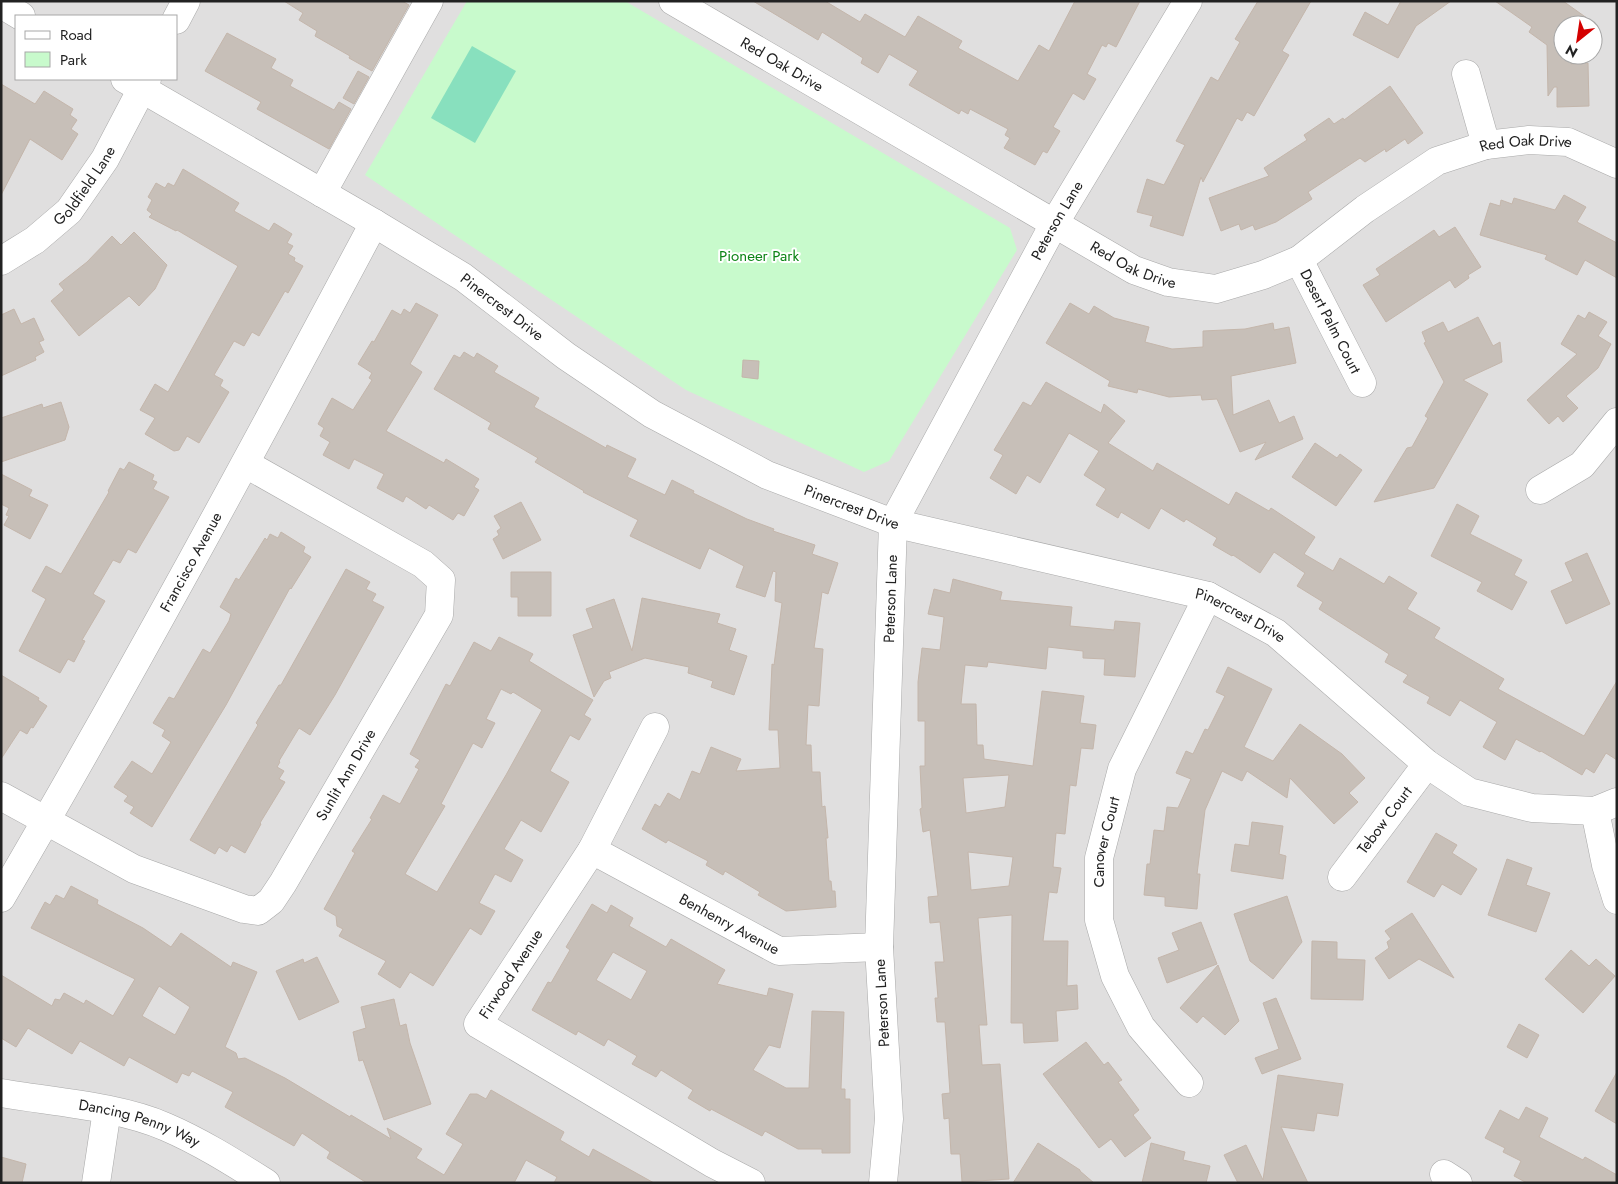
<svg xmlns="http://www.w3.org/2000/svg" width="1618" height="1184" font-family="Jost,sans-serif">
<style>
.residential{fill:#e0dfdf;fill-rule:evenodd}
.park{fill:#c8facc}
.pitch{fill:#88e0be}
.building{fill:#c7bfb8;stroke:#c4b6ab;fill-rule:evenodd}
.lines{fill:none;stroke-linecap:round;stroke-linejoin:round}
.minor-casing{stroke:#a9a9a9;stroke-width:29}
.minor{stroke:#fff;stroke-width:28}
.labels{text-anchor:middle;stroke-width:4;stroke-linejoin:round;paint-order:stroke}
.street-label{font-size:15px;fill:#222;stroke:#fff}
.park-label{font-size:15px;fill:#0c8416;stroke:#fff}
</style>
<rect width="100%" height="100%" fill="#f2efe9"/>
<path class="residential" d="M1,1L1617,2V1183H1ZM16,16H176V79H16ZM1563,25H1593V55H1563Z"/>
<polygon class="park" points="467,1 625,1 1010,228 1017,250 889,461 864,472 686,390 365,175"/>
<polygon class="pitch" points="472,46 516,71 475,143 431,118"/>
<g class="building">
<polygon points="284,1 402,1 409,5 372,71 349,58 350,56 315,36 317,31 299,20 303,13"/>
<polygon points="753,1 825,1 860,22 865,14 905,37 918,16 962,41 958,48 1018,81 1039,45 1049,51 1075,1 1140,1 1116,47 1108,43 1106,47 1102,45 1087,74 1096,79 1084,100 1073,93 1053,127 1060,131 1047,153 1043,151 1035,165 1004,148 1010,138 1005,135 1008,129 970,109 968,114 961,110 959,114 909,85 918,71 889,54 878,73 861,63 863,58 822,32 818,40"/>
<polygon points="1258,1 1311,1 1282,51 1289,55 1254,116 1247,112 1242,121 1237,118 1203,182 1201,177 1183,236 1150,226 1153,216 1137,212 1147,179 1164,185 1185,145 1176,141 1211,77 1218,81 1240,42 1235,39"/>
<polygon points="1401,1 1451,1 1416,26 1398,58 1353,35 1365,12 1388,25"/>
<polygon points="1495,1 1563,1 1598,26 1593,33 1593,25 1563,25 1563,55 1577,55 1571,64 1588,63 1589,106 1557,107 1557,87 1554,87 1548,96 1547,45 1529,32 1532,27"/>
<polygon points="227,33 276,59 271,68 293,80 290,86 334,110 339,102 351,109 329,149 257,109 261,102 205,71"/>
<polygon points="358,71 369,77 354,104 343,98"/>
<polygon points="1,84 35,104 44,91 73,109 70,115 77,120 71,129 78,134 62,160 30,139 1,195"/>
<polygon points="1390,86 1423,133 1408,144 1405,139 1386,152 1385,149 1365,162 1360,158 1308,192 1312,199 1276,222 1255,230 1253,225 1241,230 1239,224 1221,231 1209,198 1269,176 1264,168 1307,140 1304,135 1329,118 1334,124 1343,118 1344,120"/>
<polygon points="183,169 239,203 234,211 269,231 274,223 292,234 287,243 293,246 288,254 295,258 294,261 303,266 288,293 285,291 259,336 252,332 244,346 234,341 214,375 223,380 220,386 229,392 199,443 187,436 179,450 174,451 145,434 155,418 140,410 155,384 168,392 238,266 177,230 176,231 149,217 152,214 147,210 152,200 148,197 156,183 165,188 168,183 174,186"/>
<polygon points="1564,195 1586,207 1577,222 1617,243 1617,278 1585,260 1577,275 1545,259 1547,255 1480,235 1490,203 1500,206 1501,200 1512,204 1514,198 1555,210"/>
<polygon points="1455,227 1481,267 1468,275 1469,278 1455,288 1450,280 1386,322 1363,285 1380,275 1376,269 1434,230 1439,237"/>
<polygon points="134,232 167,265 155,289 139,306 129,296 79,336 51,301 64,290 59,284 87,262 112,236 121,245"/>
<polygon points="416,303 438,315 410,364 422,372 386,431 444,463 446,459 479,479 474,487 479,490 464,516 458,513 453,520 429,505 426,509 406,496 403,502 377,488 384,474 354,459 349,469 323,455 330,442 320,436 324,428 318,424 332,398 353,410 372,380 369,378 372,373 358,364 372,341 374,342 392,310 401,315 404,309 410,313"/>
<polygon points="1070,303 1089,314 1094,306 1114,318 1149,327 1145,342 1172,349 1203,347 1203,331 1245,329 1273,323 1274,330 1289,327 1296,363 1231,376 1233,415 1269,400 1279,423 1294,416 1303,439 1255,460 1266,442 1240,452 1217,399 1202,400 1201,395 1169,397 1138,389 1137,393 1108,386 1110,381 1046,343"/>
<polygon points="14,309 21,324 34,318 44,340 39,342 44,352 35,357 36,360 1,376 1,315"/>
<polygon points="1589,312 1607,322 1598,336 1611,344 1598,368 1566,396 1578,408 1563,422 1558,416 1549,424 1527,400 1577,354 1561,344 1578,315 1585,319"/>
<polygon points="1478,317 1493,346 1500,342 1502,362 1463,380 1488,394 1434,488 1374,502 1407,448 1412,447 1428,418 1425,416 1444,382 1424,343 1426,342 1422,332 1443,322 1448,332"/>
<polygon points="464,352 474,358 477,353 498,366 494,372 539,398 534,407 606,448 607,445 636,459 627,477 665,495 672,480 694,491 693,493 747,519 774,529 773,531 815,545 812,554 838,563 828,594 822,592 814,648 823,649 819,706 808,705 806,745 811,745 812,772 820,772 822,807 825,806 828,838 826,838 829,881 831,881 832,891 835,891 836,907 786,911 758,895 760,892 725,871 723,875 706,865 708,861 668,840 666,843 642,829 655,804 660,807 668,793 680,800 692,771 700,774 711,747 741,759 736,771 780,768 778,730 769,730 772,664 774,665 782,603 775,601 776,572 773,571 765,597 736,587 744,566 709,548 700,569 630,536 638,520 583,492 584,491 535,462 538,458 488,429 491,423 434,389 454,355 460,358"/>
<polygon points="743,360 759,361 758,379 742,377"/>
<polygon points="1046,382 1101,413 1104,404 1125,421 1108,443 1153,471 1157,463 1229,505 1236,492 1269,511 1271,508 1315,537 1304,554 1333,571 1340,558 1384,584 1389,576 1417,593 1407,609 1440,628 1434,638 1504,679 1498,689 1584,736 1617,681 1617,760 1606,753 1594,773 1586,768 1582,775 1541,751 1540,752 1516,739 1505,760 1483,747 1497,722 1460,700 1450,716 1427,703 1430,697 1403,682 1408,675 1385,662 1389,654 1319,609 1323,602 1297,586 1305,573 1274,552 1260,573 1233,555 1232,556 1213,545 1217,538 1186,519 1184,522 1161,508 1149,529 1121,512 1118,518 1096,505 1106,489 1084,475 1099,451 1069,433 1040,483 1027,475 1016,494 990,478 1003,455 994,450 1023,402 1031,406"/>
<polygon points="61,402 69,427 65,440 1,462 1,418 42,404 43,408"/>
<polygon points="1315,443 1337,458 1340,454 1362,470 1336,506 1292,477"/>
<polygon points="129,462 154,475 152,480 157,482 153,489 169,497 136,553 128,549 120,563 113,560 93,594 105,601 82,640 85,641 74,662 68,659 60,673 19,651 46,599 32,591 46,566 61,574 109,492 108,491 120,468 124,470"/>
<polygon points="1,474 32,490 29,496 48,505 30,539 4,525 9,516 6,515 9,508 1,504"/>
<polygon points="521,502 541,540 503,559 493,539 499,535 497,531 501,528 494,516"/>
<polygon points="1457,504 1479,516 1470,534 1522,560 1514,575 1527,582 1512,610 1477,591 1482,582 1431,556"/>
<polygon points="281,532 305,547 303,552 311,557 291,589 290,588 226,705 152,827 130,813 134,807 124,801 128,796 114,787 132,761 152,774 171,742 162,736 165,730 153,723 169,697 174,699 203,649 210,653 229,621 231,614 220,607 236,578 239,580 265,538 267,540 270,534 278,538"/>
<polygon points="1587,553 1610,604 1566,624 1551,591 1573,581 1565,563"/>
<polygon points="346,569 370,582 366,589 376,594 372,601 384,607 335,695 310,735 299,728 279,761 280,762 277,767 284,771 279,779 285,782 260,823 261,824 245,853 231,845 227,852 219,847 215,854 190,840 258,725 256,723 279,685 281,685"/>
<polygon points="511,572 551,572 551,616 518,616 518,597 511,597"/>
<path d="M953,579L1002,592L1000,600L1072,607L1070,626L1114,630L1115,621L1140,623L1135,677L1104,675L1105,659L1083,658V651L1048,647L1046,669L988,662L987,667L965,665L961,704H976L977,745H983L984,759L1033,766L1042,691L1084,696L1080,723L1096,725L1093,749L1081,748L1076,786L1070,785L1065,834L1056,833L1053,867L1061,868L1057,893L1049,892L1043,941H1068L1067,986L1077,985L1078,1009L1056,1011L1058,1041L1024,1043L1023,1023H1011L1012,915L978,918L987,1025H979L982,1065L1000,1064L1009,1179L962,1182L960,1154H951L949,1118L944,1119L942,1094L950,1093L945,1022H937L935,998H938L935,962H944L940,922L930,923L928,897L938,896L930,830L923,832L920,809L922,808L920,766H925V721H918V682L922,648L940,650L944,617L928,614L934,589L950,593ZM1009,775L1005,807L966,813L963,778ZM968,852L1013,857L1009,886L971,890Z"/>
<polygon points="642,598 720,614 717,623 736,629 729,650 747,656 734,695 711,687 713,681 688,673 689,667 645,658 609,672 611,678 604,681 594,697 573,635 593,628 586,609 614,599 632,651"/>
<path d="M499,637L533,654L529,661L593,700L584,715L591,719L579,740L570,735L550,771L569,782L541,832L521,820L504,849L523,860L511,882L495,874L479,903L495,911L481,935L470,928L433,986L410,972L400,988L378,974L386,961L339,936L343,929L337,926L336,916L324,909L355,853L352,851L372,819L370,818L383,795L400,804L419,769L415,767L420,760L410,754L446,684L450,686L474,642L491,651ZM501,689L511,694L513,692L542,710L506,775L437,892L405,874L445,806L441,804L473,743L482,748L495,723L486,719Z"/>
<polygon points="1228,667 1272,689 1244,747 1273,761 1300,724 1342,754 1365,778 1349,793 1358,802 1334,824 1290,778 1287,798 1247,771 1242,781 1222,771 1205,810 1197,874 1200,874 1197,909 1165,906 1165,897 1144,895 1147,864 1150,864 1154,830 1164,831 1167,807 1178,808 1191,779 1176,773 1186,751 1193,754 1205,729 1208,730 1225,696 1216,692"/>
<polygon points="1,675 39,698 38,700 47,706 33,728 31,727 27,734 20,730 1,759"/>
<polygon points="1252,822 1283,826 1279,854 1286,856 1283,879 1231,871 1235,844 1249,846"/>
<polygon points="1436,833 1457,845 1452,853 1477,869 1461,895 1442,884 1434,897 1407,882"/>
<polygon points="1507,859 1532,868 1526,885 1550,893 1536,932 1488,915"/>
<path d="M71,886L98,900L97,904L143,928L171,947L181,933L231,967L233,962L257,972L225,1047L236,1053L238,1059L245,1058L285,1078L350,1117L351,1115L391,1139L387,1128L422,1149L416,1158L444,1175L463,1144L446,1134L470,1094H477L486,1099L491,1090L564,1132L560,1140L589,1157L593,1149L654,1183H554L557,1177L526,1160L514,1183H367L327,1158L330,1152L302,1133L294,1146L225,1107L233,1092L192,1071L189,1076L182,1073L177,1083L129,1057L124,1066L80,1041L72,1054L28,1028L16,1047L1,1038V975L52,1006L55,999L60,1000L64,993L84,1004L86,1000L113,1016L135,979L31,928L45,902L50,905L56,895L64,899ZM159,986L190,1007L175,1035L142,1016Z"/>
<polygon points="1287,896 1302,942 1273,979 1250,961 1234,914"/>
<path d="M592,904L607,913L611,905L633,918L629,926L666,947L671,939L725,970L717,984L767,996L769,988L793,994L780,1048L769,1045L753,1070L786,1088H809L812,1011L844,1012L841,1089H845V1099H850V1153H822V1149H798L765,1131L762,1136L711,1109L710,1111L688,1098L693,1090L661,1070L656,1077L632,1064L637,1056L608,1039L604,1046L578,1031L576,1035L532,1010L548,982L551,983L570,950L566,947ZM613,952L647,971L631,1000L596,980Z"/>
<polygon points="1412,913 1454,978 1419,959 1389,979 1375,958 1389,948 1387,942 1391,939 1385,931"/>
<polygon points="1201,922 1217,964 1167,983 1158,958 1179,950 1172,933"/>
<polygon points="1312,941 1337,942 1337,959 1365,960 1363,1000 1311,999"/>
<polygon points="1571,950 1589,966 1596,959 1615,976 1583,1013 1545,979"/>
<polygon points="317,957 339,1002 299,1020 276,971 303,959 304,963"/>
<polygon points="1218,965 1239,1021 1225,1035 1203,1016 1197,1023 1180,1008"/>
<polygon points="1276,998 1301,1059 1262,1074 1255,1058 1279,1049 1263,1003"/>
<polygon points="394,999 400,1026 406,1024 410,1043 431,1104 384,1120 363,1060 359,1061 353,1032 366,1028 361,1007"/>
<polygon points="1519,1024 1539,1035 1527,1058 1507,1047"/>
<polygon points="1086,1042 1104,1065 1108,1062 1122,1080 1118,1082 1139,1110 1133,1115 1151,1138 1125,1157 1111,1139 1099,1148 1043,1074"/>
<polygon points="1617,1072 1617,1124 1595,1111"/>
<polygon points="1278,1075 1343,1084 1338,1116 1317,1113 1314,1131 1281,1127 1308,1183 1238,1183 1224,1155 1246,1145 1263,1180"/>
<polygon points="1526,1107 1548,1118 1539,1137 1583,1160 1585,1157 1617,1175 1617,1183 1527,1183 1514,1176 1521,1161 1503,1152 1505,1148 1485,1138 1500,1110 1519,1120"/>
<polygon points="1038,1143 1080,1170 1080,1171 1094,1183 1013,1183"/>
<polygon points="1151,1143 1185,1152 1183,1160 1210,1166 1206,1183 1142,1183"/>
<polygon points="1,1157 26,1164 22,1183 10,1183 1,1181"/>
</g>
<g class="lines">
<defs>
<g id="minor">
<path id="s1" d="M673,1L1134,270L1168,282L1216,289L1263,275L1299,260L1365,209L1437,161L1486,145L1529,140L1568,142L1617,164"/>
<polyline points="1,4 21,16"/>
<polyline points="176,20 186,1"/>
<polyline points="1466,74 1486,145"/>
<path id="s2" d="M125,79L374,223L463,277L566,356L652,414L767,475L893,523L1208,596L1276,633L1427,764L1469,792L1532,808L1595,811L1617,802"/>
<polyline points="322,193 429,1"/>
<path id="s3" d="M1299,260L1362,383"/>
<path id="s4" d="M1,261L35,240L69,211L105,159L147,79"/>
<polyline points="1540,490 1582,465 1617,422"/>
<polyline points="655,727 592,850 478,1024 712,1163 751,1183"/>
<path id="s5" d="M1,796L134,869L244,909L258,911L271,901L283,883L439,615L441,580L423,564L246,464"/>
<polyline points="1595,811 1606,865 1617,900"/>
<path id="s6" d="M592,850L779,951L879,947"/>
<path id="s7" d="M1342,877L1427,764"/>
<path id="s8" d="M1,898C131,676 253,450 374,223"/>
<path id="s9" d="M1189,1083L1141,1027L1115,976L1099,920V858L1122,769L1208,596"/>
<path id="s10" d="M1,1093C53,1102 118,1106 166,1127C201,1142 234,1163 266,1183"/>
<polyline points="1444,1174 1458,1183"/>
<polyline points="96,1183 107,1110"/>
<path id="s11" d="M883,1183L889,1119L879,947L893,523L1054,224L1188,1"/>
</g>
</defs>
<use href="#minor" class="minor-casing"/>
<use href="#minor" class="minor"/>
</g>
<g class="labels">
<g class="street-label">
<text dy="5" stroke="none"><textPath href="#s1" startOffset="126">Red Oak Drive</textPath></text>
<text dy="5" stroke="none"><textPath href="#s1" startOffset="968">Red Oak Drive</textPath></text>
<text dy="5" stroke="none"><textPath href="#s4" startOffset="114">Goldfield Lane</textPath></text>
<text dy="5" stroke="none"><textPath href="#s11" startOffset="1005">Peterson Lane</textPath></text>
<text dy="5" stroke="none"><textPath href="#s1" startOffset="531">Red Oak Drive</textPath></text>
<text dy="5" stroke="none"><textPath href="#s2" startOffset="441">Pinercrest Drive</textPath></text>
<text dy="5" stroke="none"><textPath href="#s3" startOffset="69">Desert Palm Court</textPath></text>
<text dy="5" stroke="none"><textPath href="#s2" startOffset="846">Pinercrest Drive</textPath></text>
<text dy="5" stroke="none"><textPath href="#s8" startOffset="386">Francisco Avenue</textPath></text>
<text dy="5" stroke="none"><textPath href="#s11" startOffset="585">Peterson Lane</textPath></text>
<text dy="5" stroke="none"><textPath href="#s2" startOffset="1251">Pinercrest Drive</textPath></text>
<text dy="5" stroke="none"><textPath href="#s5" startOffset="446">Sunlit Ann Drive</textPath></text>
<text dy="5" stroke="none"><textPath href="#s7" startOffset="71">Tebow Court</textPath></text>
<text dy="5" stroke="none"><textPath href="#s9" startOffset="268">Canover Court</textPath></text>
<text dy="5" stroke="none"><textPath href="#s6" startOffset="156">Benhenry Avenue</textPath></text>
<text transform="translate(511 974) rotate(-57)" y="5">Firwood Avenue</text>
<text transform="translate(882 1003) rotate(-93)" y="5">Peterson Lane</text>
<text dy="5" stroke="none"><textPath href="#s10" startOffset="142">Dancing Penny Way</textPath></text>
</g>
<g class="park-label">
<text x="759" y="261">Pioneer Park</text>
</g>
</g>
<rect width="1618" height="1184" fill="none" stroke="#222222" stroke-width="5"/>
<rect x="15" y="15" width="162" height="65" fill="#ffffff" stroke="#a7a7a7"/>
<rect x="25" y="31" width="25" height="8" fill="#ffffff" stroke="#a7a7a7"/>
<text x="60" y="40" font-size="15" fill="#222222">Road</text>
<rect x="25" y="52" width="25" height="15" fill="#c8facc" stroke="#a7a7a7"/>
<text x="60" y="65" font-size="15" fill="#222222">Park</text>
<g transform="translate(1578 40) rotate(210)"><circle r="24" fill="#ffffff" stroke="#a7a7a7"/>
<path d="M0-4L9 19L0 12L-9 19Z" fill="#d40000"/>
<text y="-8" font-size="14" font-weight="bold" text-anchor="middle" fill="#222222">N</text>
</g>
</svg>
